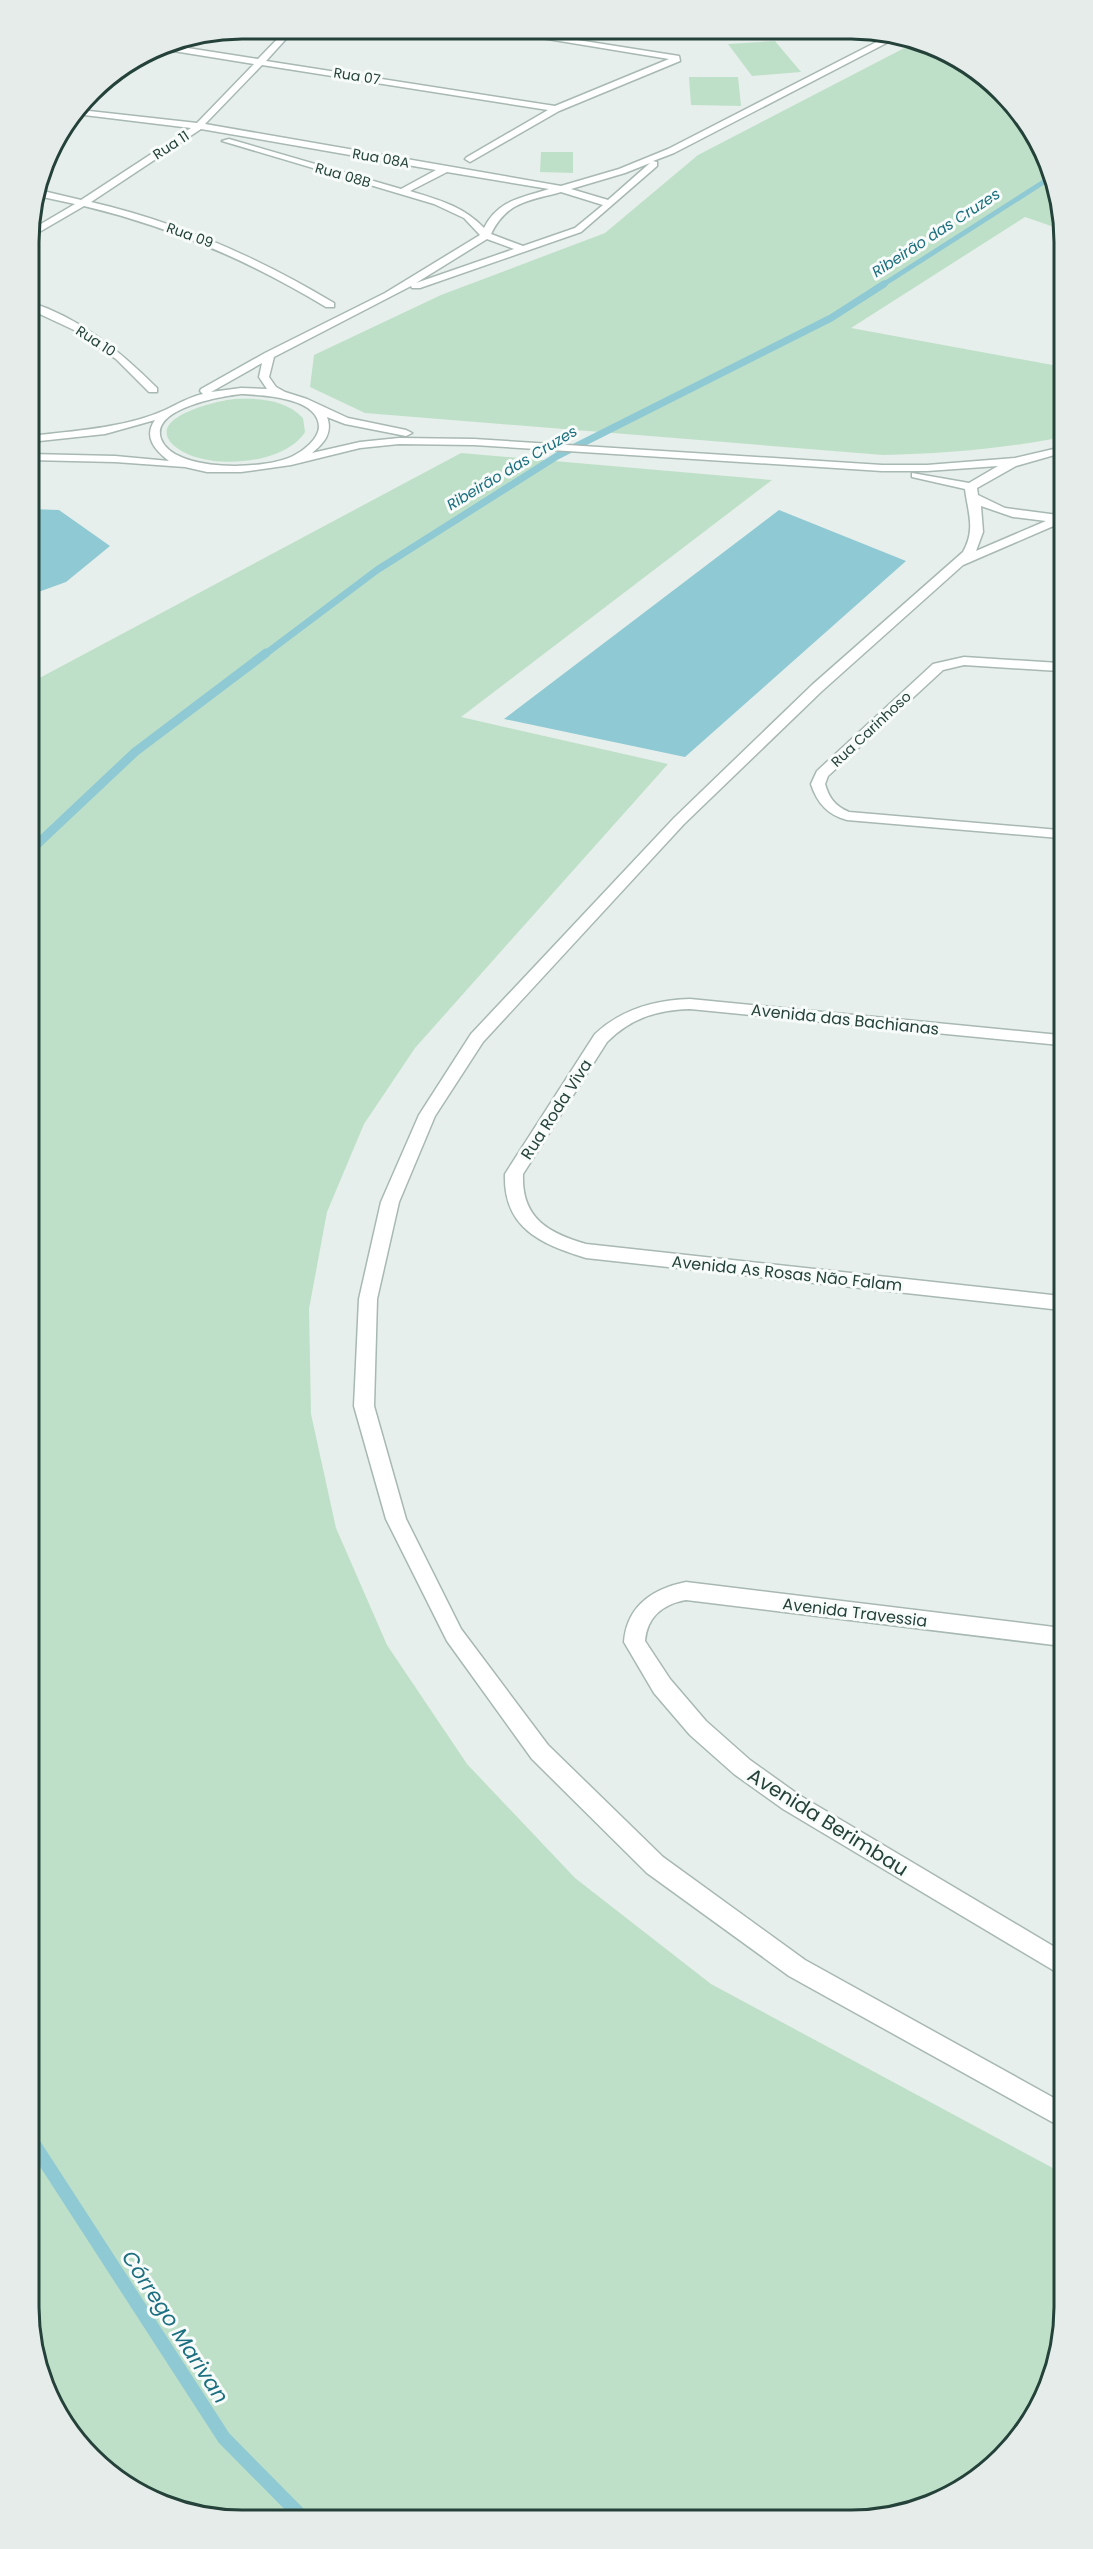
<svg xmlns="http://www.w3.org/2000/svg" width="1093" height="2549" font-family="Poppins,sans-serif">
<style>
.green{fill:#bfe0c8}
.water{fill:#8ec9d4}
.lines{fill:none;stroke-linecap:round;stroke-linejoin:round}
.stream-far3{stroke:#8ec9d4;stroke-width:5}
.stream-far2{stroke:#8ec9d4;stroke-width:7}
.stream-far1{stroke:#8ec9d4;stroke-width:9}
.stream{stroke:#8ec9d4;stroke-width:14}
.minor-casing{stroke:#a8b8b2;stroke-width:3}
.minor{fill:#fff;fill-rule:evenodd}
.labels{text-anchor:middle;stroke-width:6;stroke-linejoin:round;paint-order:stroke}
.far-street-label{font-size:14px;fill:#24423a;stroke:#f7fbf9}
.far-water-label{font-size:15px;font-style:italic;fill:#1c6f80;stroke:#f7fbf9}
.street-label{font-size:16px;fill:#24423a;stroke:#f7fbf9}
.near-street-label{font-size:20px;fill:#24423a;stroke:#f7fbf9}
.near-water-label{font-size:21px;font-style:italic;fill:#1c6f80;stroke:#f7fbf9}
.rim{fill:none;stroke:#24423a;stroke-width:3}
</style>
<rect width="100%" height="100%" fill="#e6efeb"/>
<g class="green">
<polygon points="775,41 801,72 752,76 728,44"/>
<path d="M914,43L992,82L1036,135L1057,187V228L1025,217L851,328L1058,366V438C999,449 942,454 883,455L365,413L310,387L314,355L441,295L605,233L698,155Z"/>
<polygon points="689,77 738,77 741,106 691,105"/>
<polygon points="541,152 573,152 573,173 540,172"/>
<path d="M234,399C259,398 285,399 303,418L305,432C285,465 207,471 177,448C139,419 216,401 234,399Z"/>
<polygon points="461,453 772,480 461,717 668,764 415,1048 364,1124 327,1212 309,1309 311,1414 336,1528 387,1645 467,1764 575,1878 711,1984 1064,2174 1064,2321 1048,2388 1020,2437 969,2485 906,2513 201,2516 101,2467 57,2414 36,2362 30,683"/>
</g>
<g class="water">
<polygon points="30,509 59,510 110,546 66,582 30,595"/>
<polygon points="779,510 906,561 685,757 504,719"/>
</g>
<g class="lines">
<polyline class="stream-far3" points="881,286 1053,176"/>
<polyline class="stream-far2" points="264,655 377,570 557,456 831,318 884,284"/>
<polyline class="stream-far1" points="31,850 135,752 266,653"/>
<polyline class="stream" points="35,2146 224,2438 301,2516"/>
<defs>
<g id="minor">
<path d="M287,29H295L266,61L555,106L669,59L493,30H514L679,56L680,61L559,111L470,162L465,159L467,157L548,110L262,65L205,124L561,186L619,169L668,149L894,33L900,36L674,153L653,161L657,162V166L581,232L420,288H412L411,286L274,357L269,377L276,387L285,392L307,399L348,418L406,430L412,433L406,436L345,424L327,417C333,433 324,443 312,453L360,442L399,438L474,439L882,465H927L1015,458L1058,448V454L1016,466L977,488L978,495L1005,508L1058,515V524L963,565L822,691L684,824L483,1042L435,1116L399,1202L377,1299L374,1406L406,1519L461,1629L548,1745L663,1857L805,1960L1063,2103V2128L789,1976L647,1873L532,1759L447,1641L386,1519L354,1406L359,1299L381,1202L419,1115L471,1034L674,818L812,685L963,552C976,529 968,513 965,489L912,477V473L969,483L998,466L927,471H882L474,445L399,444L360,448L291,465L241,472H207L185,467L115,462L30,460V454L115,456L169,461C155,450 143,437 155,420L105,434L30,442V436C73,431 125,428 165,410C178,404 189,397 203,394L200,391L201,389L265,353L385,293L480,235L464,218L434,204L222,141L229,139L401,189L436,170L201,129L91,202C178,222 257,257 334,303V307H326C250,261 172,227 84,206L29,238V231L75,204L38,196L39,190L81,200L191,128L76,114L80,110L197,123L254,64L155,48L162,44L258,59ZM650,163L608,200L571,189L625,173ZM447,172L549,189C521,198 498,200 484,228C463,206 439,200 410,191ZM561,192L603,205L575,228L523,246L491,234C507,201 529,201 561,192ZM487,239L514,249L416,283ZM262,363L259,377L267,389L241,388L211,392ZM241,394C261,395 319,397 319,427C318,440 303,451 293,456C266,470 174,473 161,439C150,408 223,396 241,394ZM981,506L1013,517L1046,521L976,551L983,532Z"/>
<path d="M29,302C79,317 121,352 157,388V392H149L116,359L74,330L29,309Z"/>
<path d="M964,657L1059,663V671L964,665L943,670L828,776L825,784C829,798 835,806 849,812L1059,830V838L847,820C828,815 817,803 811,784L817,771L933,664Z"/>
<path d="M690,999L1060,1035V1045L690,1009C657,1010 631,1018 607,1042L523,1174C521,1218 548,1233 586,1244L1061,1296V1310L586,1258C541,1244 503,1228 505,1174L595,1034C622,1009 654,1000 690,999Z"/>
<path d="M686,1582L1062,1628V1646L686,1600C663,1604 647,1617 645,1641L670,1679L706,1721L750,1760L799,1795L1063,1952V1976L783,1809L734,1774L690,1735L654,1693L624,1642C627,1606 652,1589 686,1582Z"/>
</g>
</defs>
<use href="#minor" class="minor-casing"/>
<use href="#minor" class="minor"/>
</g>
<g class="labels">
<g class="far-street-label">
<text transform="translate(357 76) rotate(9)" y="5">Rua 07</text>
<text transform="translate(171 145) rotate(-33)" y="5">Rua 11</text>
<text transform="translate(381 158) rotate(10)" y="5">Rua 08A</text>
<text transform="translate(343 175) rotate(16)" y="5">Rua 08B</text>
<text transform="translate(190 235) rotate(20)" y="5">Rua 09</text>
<text transform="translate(96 341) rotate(33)" y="5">Rua 10</text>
<text transform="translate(871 729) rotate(-43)" y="5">Rua Carinhoso</text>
</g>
<g class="far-water-label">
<text transform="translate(936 233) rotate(-33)" y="5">Ribeirão das Cruzes</text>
<text transform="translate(512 468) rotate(-31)" y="5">Ribeirão das Cruzes</text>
</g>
<g class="street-label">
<text transform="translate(845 1019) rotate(6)" y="6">Avenida das Bachianas</text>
<text transform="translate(556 1109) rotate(-57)" y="6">Rua Roda Viva</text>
<text transform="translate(787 1273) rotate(6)" y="6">Avenida As Rosas Não Falam</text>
<text transform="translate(855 1612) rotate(7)" y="6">Avenida Travessia</text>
</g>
<g class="near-street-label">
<text transform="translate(828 1822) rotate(32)" y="7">Avenida Berimbau</text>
</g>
<g class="near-water-label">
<text transform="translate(175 2327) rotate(57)" y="7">Córrego Marivan</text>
</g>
</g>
<path d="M0 0H1093V2549H0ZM242 39H851A203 203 0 0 1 1054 242V2307A203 203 0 0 1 851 2510H242A203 203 0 0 1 39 2307V242A203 203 0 0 1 242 39Z" fill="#e6ecea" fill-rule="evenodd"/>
<path class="rim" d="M242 39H851A203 203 0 0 1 1054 242V2307A203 203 0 0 1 851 2510H242A203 203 0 0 1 39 2307V242A203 203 0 0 1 242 39Z"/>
</svg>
